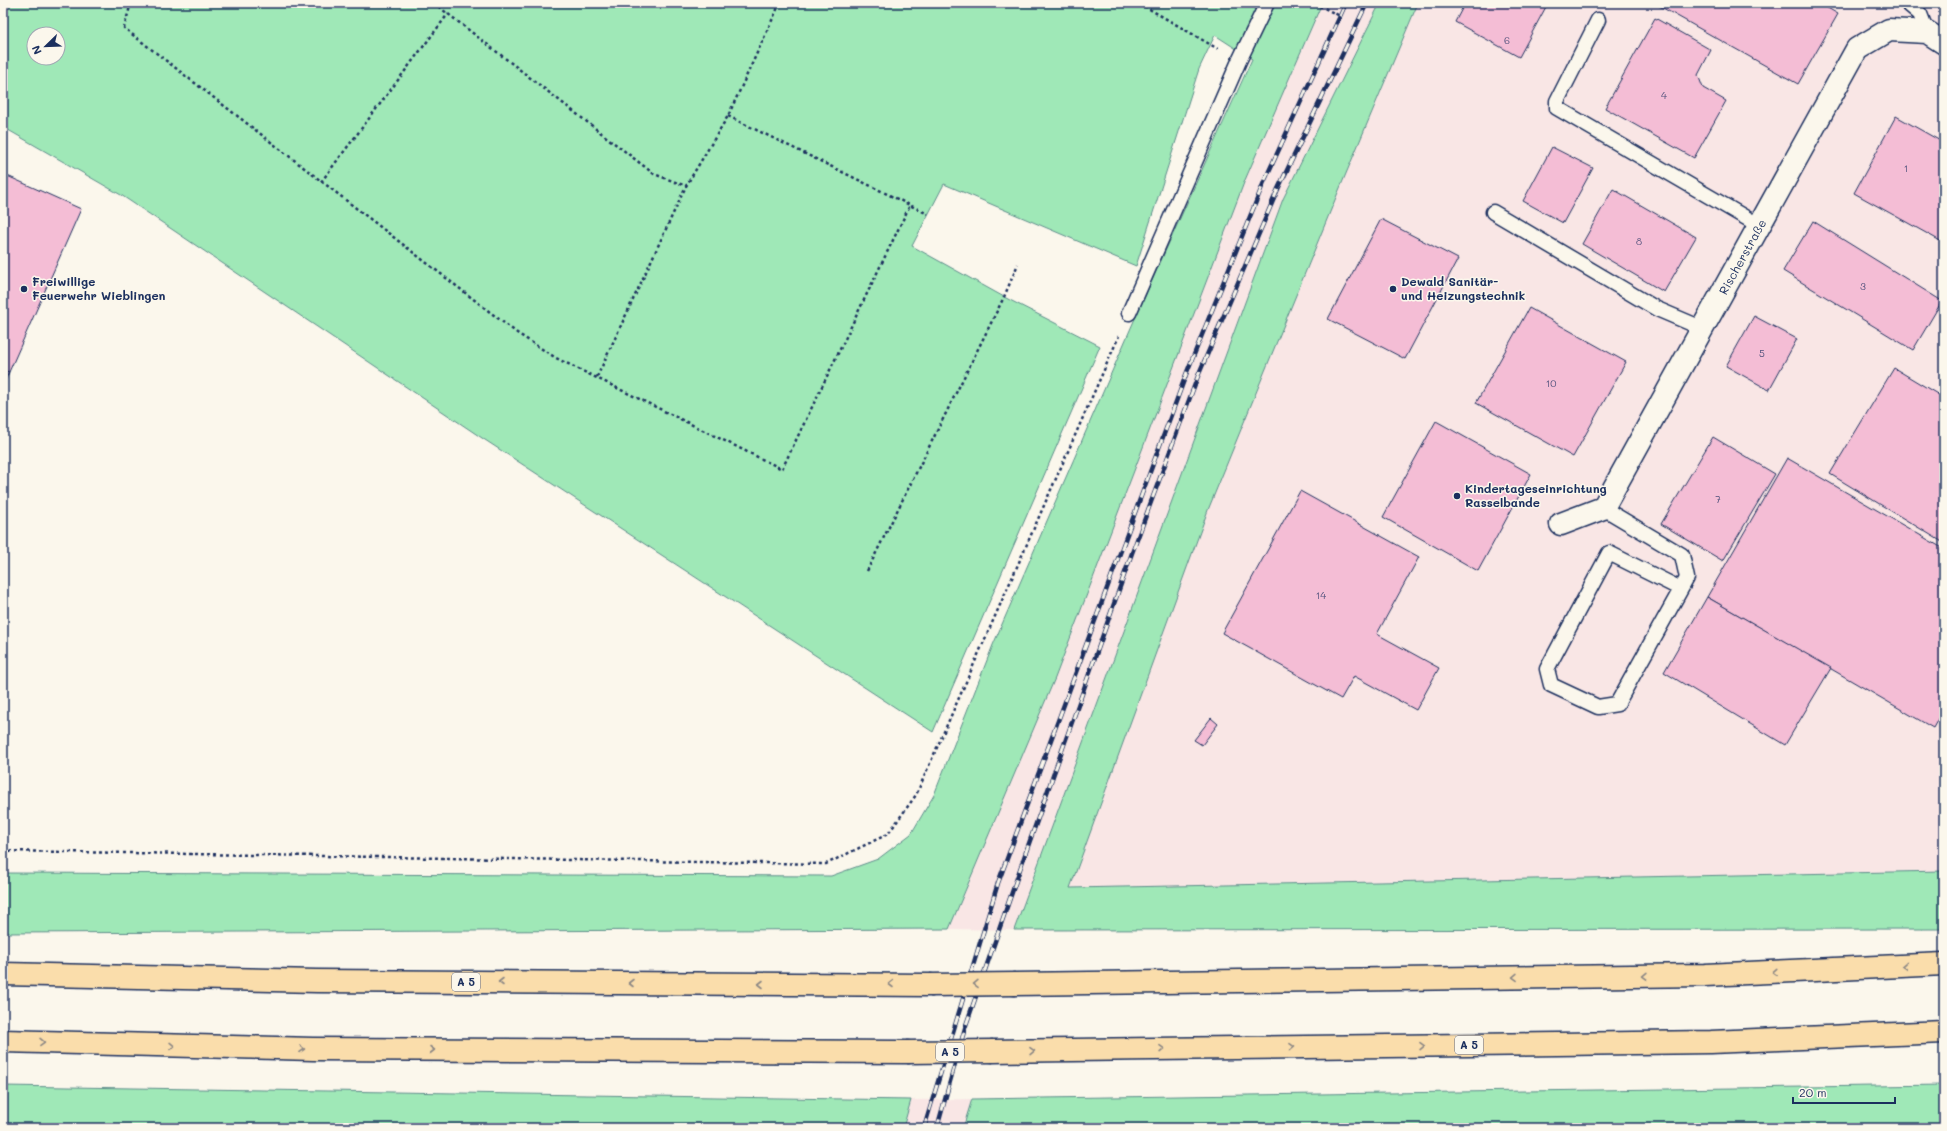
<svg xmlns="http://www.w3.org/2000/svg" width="1947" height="1131" font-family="Mali,sans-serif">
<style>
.built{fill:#f9e6e5}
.green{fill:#9fe8b7;stroke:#5d8c8a;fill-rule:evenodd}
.building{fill:#f4bdd5;stroke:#1b2f5e}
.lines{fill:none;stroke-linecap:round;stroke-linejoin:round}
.service-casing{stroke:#1b2f5e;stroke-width:17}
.minor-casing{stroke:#1b2f5e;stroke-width:25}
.motorway-casing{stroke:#1b2f5e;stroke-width:25}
.path{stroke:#1b2f5e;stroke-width:2.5;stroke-dasharray:3 3;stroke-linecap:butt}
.service{stroke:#fbf7ec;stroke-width:14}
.minor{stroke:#fbf7ec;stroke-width:22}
.motorway{stroke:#faddab;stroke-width:22}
.rail-casing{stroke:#1b2f5e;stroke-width:4.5}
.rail{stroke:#fbf7ec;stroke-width:3;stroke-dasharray:9;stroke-linecap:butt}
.motorway-bridge-casing{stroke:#1b2f5e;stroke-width:25;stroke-linecap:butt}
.motorway-bridge{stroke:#faddab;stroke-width:22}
.oneway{stroke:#8a8684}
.poi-dot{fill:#1b2f5e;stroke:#fbf7ec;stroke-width:1.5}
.labels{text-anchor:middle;stroke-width:3;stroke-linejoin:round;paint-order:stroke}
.number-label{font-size:10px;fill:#51527c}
.shield{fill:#fbf7ec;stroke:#5e6b89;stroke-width:1}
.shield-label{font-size:11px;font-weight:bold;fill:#1b2f5e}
.street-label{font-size:12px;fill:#1b2f5e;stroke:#fbf7ec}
.poi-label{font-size:12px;font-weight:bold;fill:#1b2f5e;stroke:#fbf7ec;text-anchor:start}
</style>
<rect width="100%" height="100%" fill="#fbf7ec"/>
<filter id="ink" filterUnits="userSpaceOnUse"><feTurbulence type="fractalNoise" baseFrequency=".025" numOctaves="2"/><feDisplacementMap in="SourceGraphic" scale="8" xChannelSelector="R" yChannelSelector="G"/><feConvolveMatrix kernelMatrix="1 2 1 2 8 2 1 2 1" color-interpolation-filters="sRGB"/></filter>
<g filter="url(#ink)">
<g class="built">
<polygon points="1322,3 1380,3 1283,199 1014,930 949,929 1055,678 1245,180"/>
<polygon points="1418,3 1944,3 1944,871 1069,888 1208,510 1337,195"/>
<polygon points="972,1099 963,1128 903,1128 911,1100"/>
</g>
<g class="green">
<path d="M3,3H1322L1245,180L1055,678L949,929L3,933V873L831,876L878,859L911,834L934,795L993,645L1140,307L1252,59L1215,35L1199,69L1136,266L944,184L912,246L1004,297L1100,346L933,732L482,438L121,195L3,127ZM34,34H58V58H34Z"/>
<polygon points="1380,3 1418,3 1337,195 1208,510 1070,888 1944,871 1944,929 1014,930 1283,199"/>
<polygon points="1944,1085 1944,1128 963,1128 972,1099"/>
<polygon points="3,1086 911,1100 903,1128 3,1128"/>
</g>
<g class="building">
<polygon points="1465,3 1548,3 1519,57 1455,22"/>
<polygon points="1654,3 1819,3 1838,14 1798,84"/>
<polygon points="1655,18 1711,50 1698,75 1703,88 1726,101 1694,158 1605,108"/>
<polygon points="1896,116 1944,143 1944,243 1854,193"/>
<polygon points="1552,147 1593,168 1563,223 1523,201"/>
<polygon points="3,174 81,209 9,372 3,370"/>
<polygon points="1613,189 1696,237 1664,292 1582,244"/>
<polygon points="1381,219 1458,259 1405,359 1328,319"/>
<polygon points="1813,221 1942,301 1913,350 1783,271"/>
<polygon points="1529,308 1626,362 1573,457 1476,403"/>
<polygon points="1754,316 1797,339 1769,390 1726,366"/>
<polygon points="1894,368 1944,398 1944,543 1830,474"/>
<polygon points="3,370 9,372 3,386"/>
<polygon points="1436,421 1531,474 1478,571 1383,517"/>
<polygon points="1713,437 1775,474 1723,561 1661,524"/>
<polygon points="1787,458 1944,549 1944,708 1933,728 1707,597"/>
<polygon points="1300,491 1419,557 1377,634 1439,668 1416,710 1354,676 1341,699 1222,633"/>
<polygon points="1707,597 1831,668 1785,745 1664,672"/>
<polygon points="1211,718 1218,724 1202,745 1194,740"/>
</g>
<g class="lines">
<defs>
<g id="service">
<polyline points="1907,3 1920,14 1927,32"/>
<polyline points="1598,20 1557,101 1557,108 1760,226"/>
<polyline points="1493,212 1657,309 1704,329"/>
<polyline points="1129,313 1239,61 1267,3"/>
<polyline points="1603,508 1682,555 1687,578 1681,589 1617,704 1598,707 1551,685 1547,669 1609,553 1681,589"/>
</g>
<polyline id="minor" points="1561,524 1603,508 1857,49 1889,30 1927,32 1944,43"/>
<g id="motorway">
<polyline points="3,974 317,981 930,985"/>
<polyline points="1015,984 1705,975 1944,964"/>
<polyline points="3,1041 313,1049 907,1052"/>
<polyline points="993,1051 1711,1042 1944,1032"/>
</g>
</defs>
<use href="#service" class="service-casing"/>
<use href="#minor" class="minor-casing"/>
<use href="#motorway" class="motorway-casing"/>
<g class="path">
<polyline points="131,3 124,28 517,333 556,358 782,469 910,205"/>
<polyline points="434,3 654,174 686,186"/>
<polyline points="1139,3 1218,49"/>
<polyline points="1314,3 1340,16"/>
<polyline points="728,116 928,214"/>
<polyline points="321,182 448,14"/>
<polyline points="597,377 686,186 728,116 780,3"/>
<polyline points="867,571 1004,297 1018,264"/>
<polyline points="3,851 826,864 888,834 916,795 1119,336"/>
</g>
<use href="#service" class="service"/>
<use href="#minor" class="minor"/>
<use href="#motorway" class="motorway"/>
<defs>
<g id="rail">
<polyline points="924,1128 998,883 1187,372 1264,182 1346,3"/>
<polyline points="937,1128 965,1028 1027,849 1132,553 1198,376 1278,189 1367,3"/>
</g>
</defs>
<use href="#rail" class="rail-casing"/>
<use href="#rail" class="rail"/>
<defs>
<g id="motorway-bridge">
<polyline points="930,985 1015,984"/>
<polyline points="907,1052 993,1051"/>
</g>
</defs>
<use href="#motorway-bridge" class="motorway-bridge-casing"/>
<use href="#motorway-bridge" class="motorway-bridge"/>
</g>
<defs><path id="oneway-chevron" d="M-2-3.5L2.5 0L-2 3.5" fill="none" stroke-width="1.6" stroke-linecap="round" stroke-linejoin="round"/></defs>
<g class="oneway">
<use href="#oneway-chevron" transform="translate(1905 966) rotate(177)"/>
<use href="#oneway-chevron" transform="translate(1775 972) rotate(177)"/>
<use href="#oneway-chevron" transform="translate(1645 976) rotate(179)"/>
<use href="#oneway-chevron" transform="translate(1515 977) rotate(179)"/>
<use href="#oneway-chevron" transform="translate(501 982) rotate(-180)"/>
<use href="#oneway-chevron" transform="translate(631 983) rotate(-180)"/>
<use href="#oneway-chevron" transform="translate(761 984) rotate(-180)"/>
<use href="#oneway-chevron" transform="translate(891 984) rotate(-180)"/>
<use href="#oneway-chevron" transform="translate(976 984) rotate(179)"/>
<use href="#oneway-chevron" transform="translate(42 1042) rotate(1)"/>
<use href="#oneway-chevron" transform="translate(172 1046) rotate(1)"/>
<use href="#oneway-chevron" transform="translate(1422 1046) rotate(-1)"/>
<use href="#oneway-chevron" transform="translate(1292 1047) rotate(-1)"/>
<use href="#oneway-chevron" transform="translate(302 1049) rotate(1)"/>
<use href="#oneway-chevron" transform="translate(1162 1049) rotate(-1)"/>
<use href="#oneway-chevron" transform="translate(432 1050)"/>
<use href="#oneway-chevron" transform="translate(1032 1051) rotate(-1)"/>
</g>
</g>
<g class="poi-dot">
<circle cx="24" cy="289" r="4"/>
<circle cx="1393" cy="289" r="4"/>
<circle cx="1457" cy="496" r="4"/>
</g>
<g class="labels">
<g class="number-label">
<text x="1507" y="44">6</text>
<text x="1664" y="99">4</text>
<text x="1906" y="172">1</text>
<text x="1639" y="245">8</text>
<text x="1863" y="290">3</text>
<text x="1762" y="357">5</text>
<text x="1551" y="387">10</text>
<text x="1718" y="503">7</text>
<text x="1321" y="599">14</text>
</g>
<g class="shield">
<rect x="452" y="973" width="28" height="18" rx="3"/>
<rect x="1455" y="1036" width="28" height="18" rx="3"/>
<rect x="936" y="1043" width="28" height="18" rx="3"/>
</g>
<g class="shield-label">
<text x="466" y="986">A 5</text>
<text x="1469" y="1049">A 5</text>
<text x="950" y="1056">A 5</text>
</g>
<g class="street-label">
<text transform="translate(1743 257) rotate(-61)" y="4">Rischerstraße</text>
</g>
<g class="poi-label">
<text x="32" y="286">Freiwillige<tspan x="32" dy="14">Feuerwehr Wieblingen</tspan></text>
<text x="1401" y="286">Dewald Sanitär-<tspan x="1401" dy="14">und Heizungstechnik</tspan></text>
<text x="1465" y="493">Kindertageseinrichtung<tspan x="1465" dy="14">Rasselbande</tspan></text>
</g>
</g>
<rect width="1947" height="1131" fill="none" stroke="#fbf7ec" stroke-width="16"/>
<rect x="8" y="8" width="1931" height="1115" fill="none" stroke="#1b2f5e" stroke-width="1.5" filter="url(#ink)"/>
<g transform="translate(46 46) rotate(247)"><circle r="19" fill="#fbf7ec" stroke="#a1a7b3"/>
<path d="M0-3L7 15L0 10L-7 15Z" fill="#1b2f5e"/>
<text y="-6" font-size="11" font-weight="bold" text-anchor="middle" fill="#1b2f5e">N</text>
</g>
<path d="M1793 1097v6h102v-6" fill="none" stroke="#1b2f5e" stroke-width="2"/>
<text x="1799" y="1097" font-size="12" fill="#1b2f5e" stroke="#fbf7ec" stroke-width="3" paint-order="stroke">20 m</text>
</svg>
